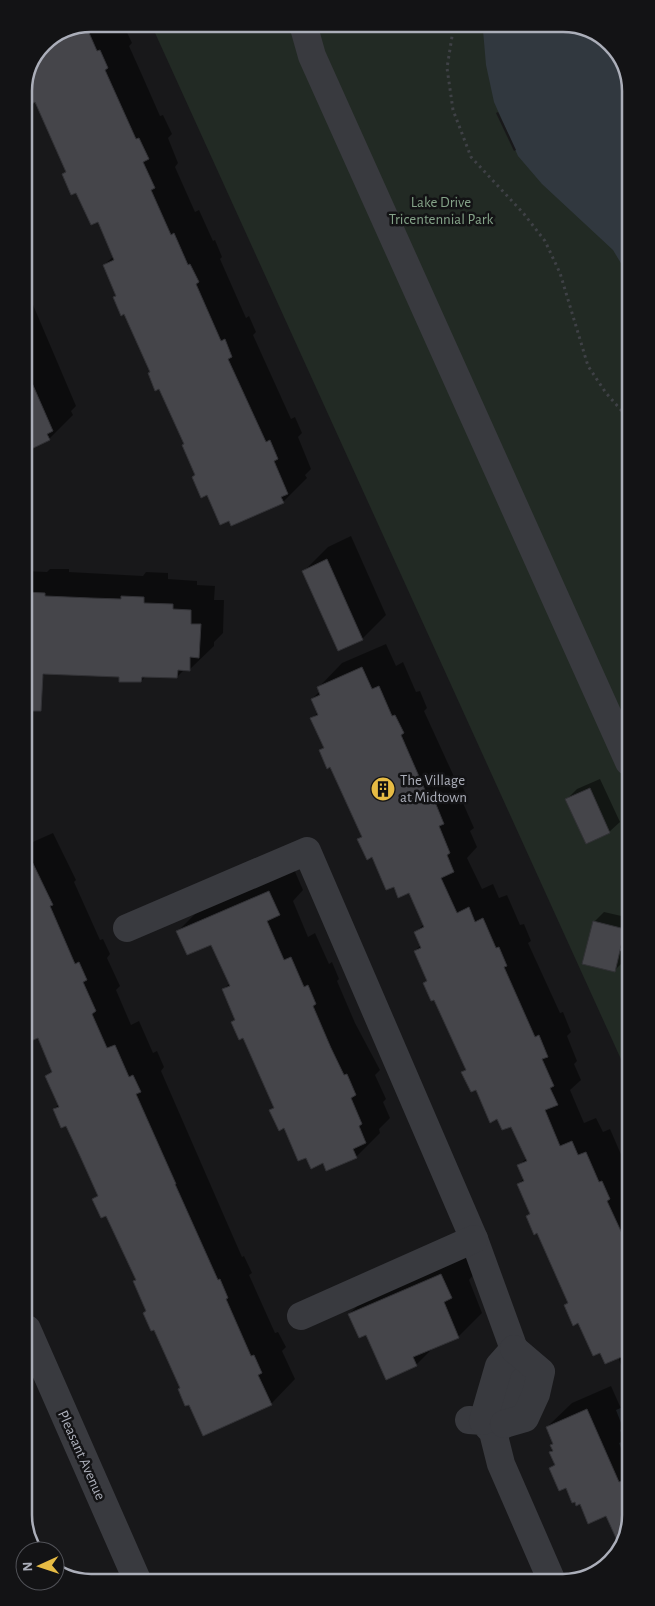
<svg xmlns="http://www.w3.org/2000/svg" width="655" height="1606" font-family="'Alegreya Sans',sans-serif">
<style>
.green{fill:#222a24}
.water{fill:#31383f}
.pier{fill:#18181a}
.shadow{fill:#0007}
.building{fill:#45454a;stroke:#323236}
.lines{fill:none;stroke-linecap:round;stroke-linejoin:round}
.path{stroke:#3f4146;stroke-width:3;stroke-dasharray:2.5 4;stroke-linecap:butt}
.minor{stroke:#393a3f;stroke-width:28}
.labels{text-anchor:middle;stroke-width:5;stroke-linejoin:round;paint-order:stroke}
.park-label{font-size:15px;fill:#84a288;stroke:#131315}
.poi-label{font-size:15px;fill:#abaeb9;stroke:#131315;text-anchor:start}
.street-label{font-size:15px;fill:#abaeb9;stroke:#131315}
.rim{fill:none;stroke:#abaeb9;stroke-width:2.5}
</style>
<rect width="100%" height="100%" fill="#18181a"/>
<polygon class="green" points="151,24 568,24 605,38 628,70 630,1079"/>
<g class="water">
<polygon points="487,24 568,24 605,38 628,70 628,275 613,250 542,184 518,156 494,102 486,65 483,30"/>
<polygon points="630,1404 631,1456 630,1453 624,1456 619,1443 624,1441 620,1430 623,1428 616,1410"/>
</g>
<polygon class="pier" points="498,112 516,150 514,151 496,113"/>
<g class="shadow">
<polygon points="92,24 119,24 121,28 124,26 132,43 129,46 142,75 160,116 163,115 172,134 168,138 178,163 175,167 195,212 199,210 213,241 215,240 222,257 220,259 246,318 249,316 256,332 253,335 291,419 295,417 302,433 298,437 311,469 305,475 307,478 283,502 208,493 196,475 185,443 125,312 114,297 117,294 104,265 114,256 99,220 64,174 67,171 36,101 25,85 44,43"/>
<polygon points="24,273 29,282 25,286 76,406 71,411 73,415 49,439 25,450"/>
<polygon points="351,536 386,615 362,639 304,571 328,547"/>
<polygon points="50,569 69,569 69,572 143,576 146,572 168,573 168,579 197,581 197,585 215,586 214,600 224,600 223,633 214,642 214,646 189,670 185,669 177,677 146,676 141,681 120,676 46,673 43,676 25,675 25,571 47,572"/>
<polygon points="386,644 396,666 403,662 416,692 420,691 427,708 424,711 456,781 459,779 468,799 463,803 474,828 470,831 477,847 467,858 482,889 493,884 499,898 507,895 520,925 524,924 531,941 528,943 560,1013 563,1012 571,1032 567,1036 577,1061 574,1064 581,1080 570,1090 584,1123 596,1118 603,1132 610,1129 623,1159 626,1157 630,1167 631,1361 621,1365 618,1357 601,1351 565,1305 569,1302 538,1232 527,1217 531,1213 518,1185 524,1178 519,1165 527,1158 512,1125 498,1118 463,1072 466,1068 435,998 425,983 428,980 415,951 421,945 416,932 424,924 409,892 394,885 359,839 362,835 331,765 321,751 324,747 312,719 318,712 312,699 320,691 318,688 342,663"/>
<polygon points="600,779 620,822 609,832 567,799 577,789"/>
<polygon points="53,833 76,880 74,882 100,940 103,939 110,954 107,958 120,986 116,990 131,1025 139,1021 153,1053 157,1051 164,1067 161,1071 228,1225 242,1257 244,1256 252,1273 249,1275 275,1333 278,1332 286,1347 282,1351 295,1379 271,1404 181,1387 134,1281 137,1279 107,1214 94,1199 99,1194 67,1124 54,1109 59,1104 46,1076 53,1070 38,1036 26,1037 26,845"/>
<polygon points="293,867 303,890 293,901 308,937 315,933 329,964 332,962 339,979 337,981 355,1023 380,1070 375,1075 386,1099 383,1102 390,1118 379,1129 380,1133 356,1157 323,1162 306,1156 271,1110 275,1106 243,1036 233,1022 236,1018 224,989 230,983 212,943 178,931 202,907"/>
<polygon points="604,912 630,918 630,939 625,960 615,970 594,922"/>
<polygon points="465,1250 475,1273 469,1280 482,1313 458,1337 433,1348 416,1365 387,1378 367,1334 349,1314 374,1290"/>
<polygon points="611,1386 631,1431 631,1515 625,1534 617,1538 607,1514 580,1503 551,1469 556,1463 551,1452 554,1443 547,1427 572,1403"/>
</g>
<g class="building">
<polygon points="86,26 97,51 100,50 108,68 105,70 136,139 139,138 149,159 143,162 155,188 151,190 171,235 174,233 188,265 190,264 199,282 196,284 221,341 225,339 232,357 228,359 266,442 270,440 278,459 274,461 288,494 281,497 284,503 231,526 229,521 220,525 207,495 201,498 192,477 195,475 182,445 184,444 159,389 155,391 148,373 150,372 124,314 121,316 113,297 116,296 103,265 114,260 98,222 91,225 76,193 71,195 62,174 66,172 35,102 32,104 24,87 44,43"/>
<polygon points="25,367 53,431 47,434 50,440 25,452"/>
<polygon points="327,559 363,640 338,651 302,571"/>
<polygon points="25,592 45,593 45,596 91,598 121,599 121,596 144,597 144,603 173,604 173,609 191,610 191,624 201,624 199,658 190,657 190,671 178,670 177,678 142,677 141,682 119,682 119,677 43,674 41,711 25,711"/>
<polygon points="362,667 372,689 379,686 392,716 395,715 404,733 401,735 414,765 431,804 435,802 444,824 439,826 450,853 447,855 454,872 441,878 457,913 469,907 475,922 483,918 496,948 499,947 507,966 504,967 535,1037 539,1035 548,1057 542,1059 554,1086 550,1088 558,1105 545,1110 560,1146 572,1141 578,1155 586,1152 599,1182 602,1181 610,1199 607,1201 631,1253 631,1353 605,1364 600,1353 593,1356 578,1323 573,1326 564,1305 568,1303 537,1233 534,1235 526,1216 530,1214 517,1184 524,1181 517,1165 527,1161 511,1127 502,1130 497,1119 490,1123 476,1090 471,1092 461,1072 466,1070 434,1000 431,1001 423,983 427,981 414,951 421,948 414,932 424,927 409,893 398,898 394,887 386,890 372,857 367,860 357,839 362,837 330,767 327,769 319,750 324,748 310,718 318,715 311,699 320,695 317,687"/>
<polygon points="590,788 610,833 586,844 565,799"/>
<polygon points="26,849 53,905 50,906 75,964 79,962 87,980 83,982 96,1011 92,1014 107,1048 115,1045 129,1077 133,1075 141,1092 136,1094 176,1184 175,1184 218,1280 220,1279 228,1298 226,1299 251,1356 254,1355 262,1373 258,1375 272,1405 203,1436 189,1405 185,1406 178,1389 180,1388 154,1330 151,1331 143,1313 146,1311 133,1281 136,1280 106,1216 101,1218 92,1199 98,1196 80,1156 66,1126 61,1128 53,1109 59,1107 45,1076 52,1072 38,1038 26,1043"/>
<polygon points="269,891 280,915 267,921 284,960 291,957 304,987 308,985 316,1004 313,1006 331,1048 344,1075 347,1074 356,1095 351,1098 362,1124 359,1126 366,1143 353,1149 357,1158 326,1171 323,1163 311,1169 306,1158 298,1161 284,1128 279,1131 269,1110 274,1108 243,1038 239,1040 231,1022 235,1020 222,989 230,986 211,945 187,955 176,931"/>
<polygon points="593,921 625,929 615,972 582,964"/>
<polygon points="441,1274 452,1298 444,1302 459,1338 413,1357 417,1366 386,1380 366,1335 359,1338 348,1314"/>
<polygon points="587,1409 619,1482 631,1477 631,1515 620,1547 606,1516 588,1524 580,1504 576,1506 575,1502 572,1503 566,1488 559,1491 549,1468 555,1465 549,1452 553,1451 550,1445 553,1444 546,1427"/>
</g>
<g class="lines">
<g class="path">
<polyline points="454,24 447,68 453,110 471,157 524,214 545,241 560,273 588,366 606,393 629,419"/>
<polyline points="620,949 630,952"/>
</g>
<g class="minor">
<polyline points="303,24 312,56 629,762"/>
<polyline points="127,928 307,851 474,1239 514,1349 518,1366 514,1386 504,1424 493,1432"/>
<polyline points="301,1316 474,1239"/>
<polyline points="27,1329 138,1582"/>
<polyline points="469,1420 483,1421 493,1432 501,1464 551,1579"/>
<polyline points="483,1421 499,1366 514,1349"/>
<polyline points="504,1424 525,1418 536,1394 541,1372 514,1349"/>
</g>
</g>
<defs>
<symbol id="building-disc" viewBox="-11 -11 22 22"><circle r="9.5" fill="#e6bb44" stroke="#131315"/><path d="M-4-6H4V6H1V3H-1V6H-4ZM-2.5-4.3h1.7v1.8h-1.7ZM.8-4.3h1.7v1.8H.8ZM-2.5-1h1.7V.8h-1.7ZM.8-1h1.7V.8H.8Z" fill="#111"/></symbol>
</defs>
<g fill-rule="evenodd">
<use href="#building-disc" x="369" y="775" width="28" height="28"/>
</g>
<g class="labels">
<g class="park-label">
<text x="441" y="207">Lake Drive<tspan x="441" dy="17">Tricentennial Park</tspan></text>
</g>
<g class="poi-label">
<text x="400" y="785">The Village<tspan x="400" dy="17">at Midtown</tspan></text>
</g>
<g class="street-label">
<text transform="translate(82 1455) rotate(66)" y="5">Pleasant Avenue</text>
</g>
</g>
<path d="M0 0H655V1606H0ZM91 32H563A59 59 0 0 1 622 91V1515A59 59 0 0 1 563 1574H91A59 59 0 0 1 32 1515V91A59 59 0 0 1 91 32Z" fill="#131315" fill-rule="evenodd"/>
<path class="rim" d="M91 32H563A59 59 0 0 1 622 91V1515A59 59 0 0 1 563 1574H91A59 59 0 0 1 32 1515V91A59 59 0 0 1 91 32Z"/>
<g transform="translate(40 1566) rotate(267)"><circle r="24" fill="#131315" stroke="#505157"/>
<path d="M0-4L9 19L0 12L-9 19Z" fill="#e6bb44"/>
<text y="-8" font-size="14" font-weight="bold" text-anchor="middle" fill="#abaeb9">N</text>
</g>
</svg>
